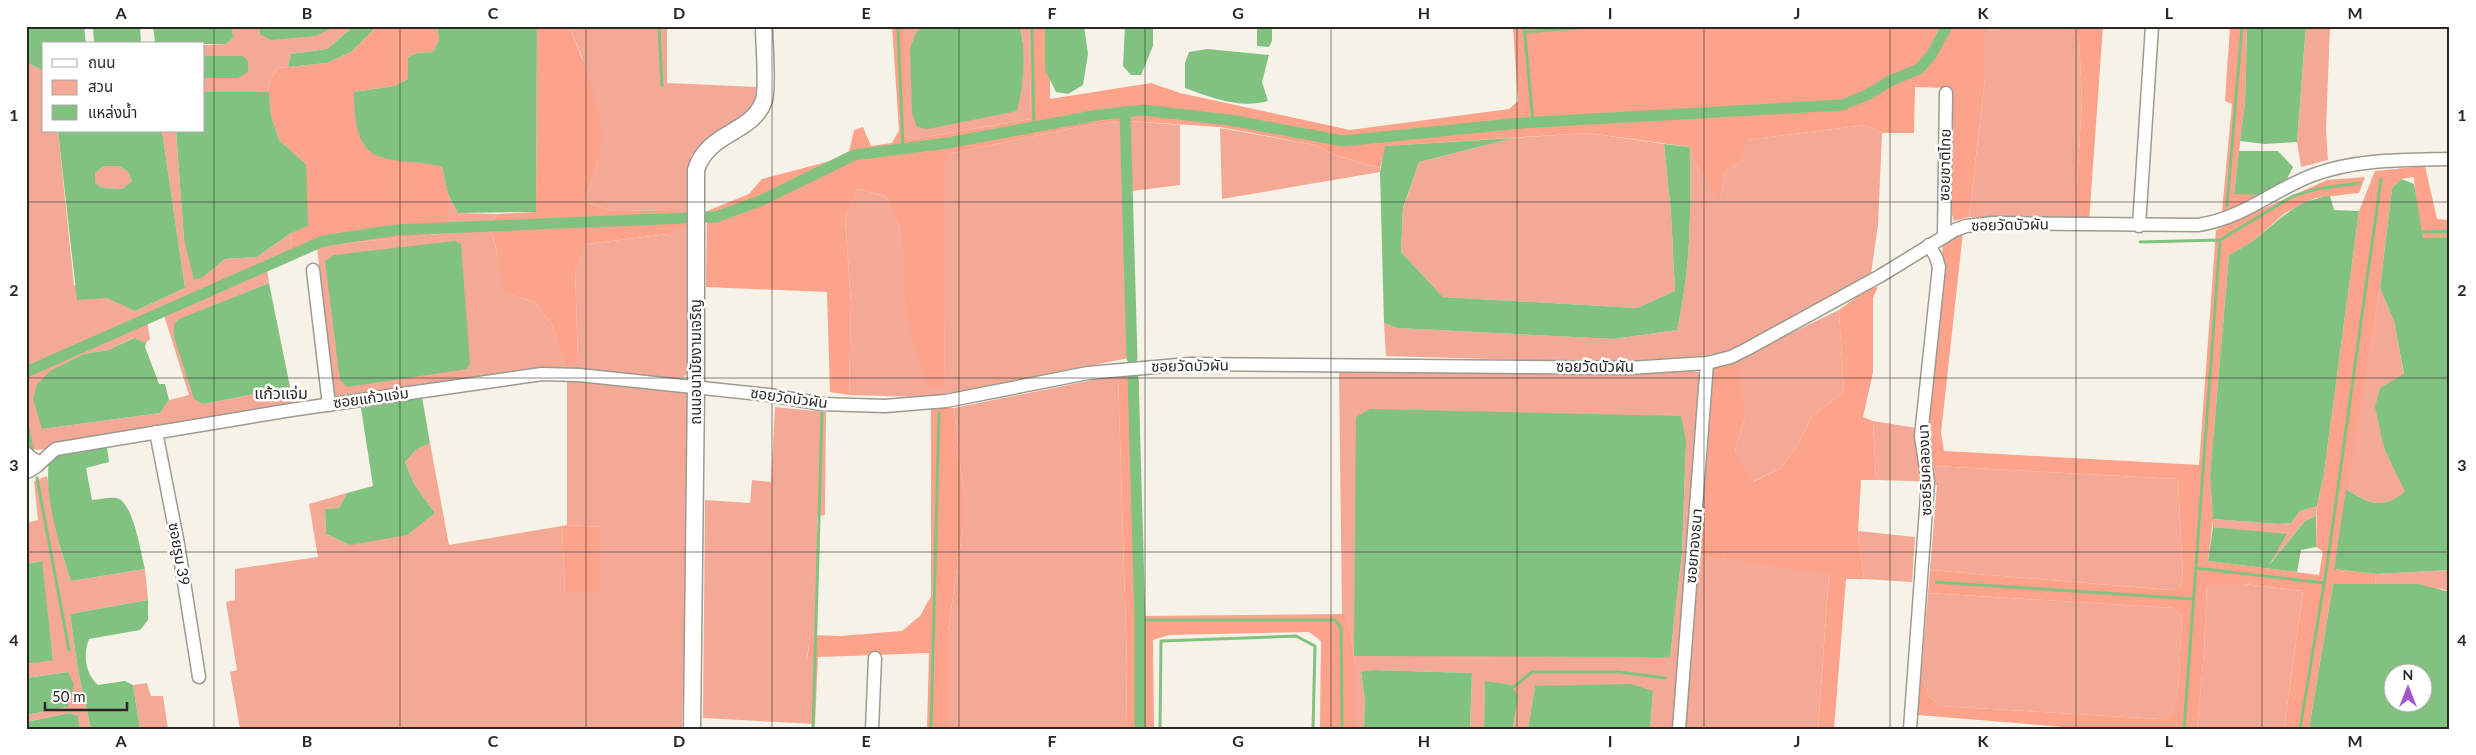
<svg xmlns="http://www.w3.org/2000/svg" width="2476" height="755" font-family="Lato,'Noto Sans Thai',sans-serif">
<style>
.green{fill:#f4a996;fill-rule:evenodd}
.forest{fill:#fda28b}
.water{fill:#81c281;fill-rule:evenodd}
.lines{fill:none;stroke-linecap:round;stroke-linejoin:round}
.stream{stroke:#81c281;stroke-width:3}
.canal{stroke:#81c281;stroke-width:11}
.minor-casing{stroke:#9d9a90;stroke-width:15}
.tertiary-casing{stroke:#9d9a90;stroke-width:19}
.minor{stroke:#fff;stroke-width:12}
.tertiary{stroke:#fff;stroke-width:16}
.grid{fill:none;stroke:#282723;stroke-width:1;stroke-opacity:0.55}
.labels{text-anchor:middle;stroke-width:5;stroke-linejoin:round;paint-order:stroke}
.street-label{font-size:15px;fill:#282723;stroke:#fff}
.neighbourhood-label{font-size:16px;fill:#282723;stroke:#fff}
.neatline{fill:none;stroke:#282723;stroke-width:2}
.grid-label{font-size:16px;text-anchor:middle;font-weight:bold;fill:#282723}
</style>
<rect width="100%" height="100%" fill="#f6f2e8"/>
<g class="green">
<polygon points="232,26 258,26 260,34 354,26 327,49 291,54 288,67 277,68 268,86 269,92 204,92 204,78 238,78 248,62 218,56 204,56 204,45 226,44 233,38"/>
<path d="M569,26H667V83L756,87L755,103C735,122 711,136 691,156L690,370L684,377L673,378L566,369L500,374L335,396L317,248L328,245L448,233V194L458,213L498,214L489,223L508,294L535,302L552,325L566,368L578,361L575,268L587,244L668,234L674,210L612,211L585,202L598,162L582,57Z"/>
<polygon points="905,26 931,26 917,32 1023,42 1020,26 1029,26 1031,119 914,139 905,136"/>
<polygon points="2306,26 2330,26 2326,129 2328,160 2301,167 2297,142"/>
<polygon points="2033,27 2071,28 2079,39 2082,99 2075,221 1969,217 1985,78 1985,30"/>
<path d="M26,62L44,71V131H58L74,285L125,305L135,311L185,288L162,131H176L184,239L203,277L225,259L257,257L291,233L292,248L297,249L266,263L269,283L180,319L174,324L203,404L290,387L293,404L38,450L28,449L26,436ZM162,309L189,395L169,400L160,413L42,429L84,354L108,350L133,338L146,343L150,339L146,315Z"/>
<polygon points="1129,121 1180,125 1180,185 1124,192 1129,358 1007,382 970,391 917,397 849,395 851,303 845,217 858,189 885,196 895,213 904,247 906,303 945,385 942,166 952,153 1088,125"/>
<path d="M1865,125L1882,133L1878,225L1871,274L1728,352L1685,358L1595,362L1386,356L1384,323L1397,328L1614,339L1677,330C1691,269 1691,209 1690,147L1696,165L1720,201L1725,172L1741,162L1746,140Z"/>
<polygon points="1220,128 1315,145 1335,155 1380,168 1380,172 1222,199"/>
<polygon points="1588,133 1664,144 1671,213 1675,291 1637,308 1443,297 1401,252 1403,209 1419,162 1514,138"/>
<polygon points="104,166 120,166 128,172 132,181 122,189 103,188 95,183 95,173"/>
<path d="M2380,288L2394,321L2404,375L2380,388L2384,448L2406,492C2380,510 2371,504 2346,489Z"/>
<polygon points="1839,310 1844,392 1812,416 1797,446 1781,468 1752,482 1735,450 1745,417 1731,362"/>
<path d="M1687,369L1700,373L1702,380L1674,729H1650L1653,691L1535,686L1528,729H1513L1518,696L1485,681L1484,729H1470L1472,673L1374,670L1361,673L1365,701L1364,729H1355V664L1347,615L1342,614L1339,371ZM1686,441L1682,554L1670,657Z"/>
<polygon points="1118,375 1127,665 1126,729 948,729 948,631 963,527 963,491 954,408"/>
<polygon points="567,381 691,391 682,729 240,729 230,672 237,670 226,602 235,600 235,569 318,557 309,504 347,493 339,508 325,509 326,534 350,545 435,513 414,484 405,462 417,449 430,443 449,545 562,526 565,593 600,527 567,525"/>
<polygon points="775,407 826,412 825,515 817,516 817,635 810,635 807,659 818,657 815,724 703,718 705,500 750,503 752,480 771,482"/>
<polygon points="1873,421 1929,430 1933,466 2178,479 2183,578 2180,587 2171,590 1930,570 1937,485 1914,481 1876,480"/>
<polygon points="47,476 61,551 71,581 145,569 148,600 70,614 78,670 91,729 80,729 78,716 70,713 26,722 26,715 68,707 67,672 26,678 26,664 53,659 41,561 26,564 26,523 38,520 34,481"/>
<polygon points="2317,506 2316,516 2305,521 2266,568 2286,535 2213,527 2213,519 2278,524 2291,523 2300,511"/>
<polygon points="1858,531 1915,537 1912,582 1864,579"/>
<polygon points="1698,556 1829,573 1818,729 1683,729"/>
<polygon points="2450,570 2450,592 2442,589 2375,585 2376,574"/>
<polygon points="2207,584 2244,584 2303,591 2284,729 2197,729 2204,652"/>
<polygon points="1928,593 2174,608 2182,618 2178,693 2171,718 2160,719 1940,706 1929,696 1921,674"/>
<polygon points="147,683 151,696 163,696 168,729 140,729 133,685"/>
</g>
<g class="forest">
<polygon points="377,26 437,26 439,40 433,52 417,53 408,57 408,79 394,86 354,92 379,157 424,162 442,167 448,194 448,233 328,245 307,251 292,248 291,233 306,164 279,140 271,116 268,86 277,68 327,63 351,52"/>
<path d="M537,26H569C581,55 597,95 601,126C605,151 592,179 585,202L612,211L674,210L686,225L668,234L587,244L575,269L578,361L566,369L552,325L535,302L508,294L502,285L497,252L489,223L498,214L536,212Z"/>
<path d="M892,26H905V136L914,139L1031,119L1029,26H1050V99L1151,83L1180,93L1350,130L1509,109L1518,101L1513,26H2103L2089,222L2075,221L2082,99L2079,39L2071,28L2033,27L1985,30V78L1969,217L1954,221L1950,208L1948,88L1915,87L1914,133H1882L1865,125L1747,140L1741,162L1725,172L1720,202L1696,165L1690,147L1588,133L1386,146L1380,168L1335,155L1315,145L1220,127L1129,121L1088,125L952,153L943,166L945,385L930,388C916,360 909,334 906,303C901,262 909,234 885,196L858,189L845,217L851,303L849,395L830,392L827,292L706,287L707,211L749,194L762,179L834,160L849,152L854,130L863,127L871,146L892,143L899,130Z"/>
<polygon points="2230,26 2247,26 2245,102 2234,193 2260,195 2228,212 2222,211 2232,104 2225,101"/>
<polygon points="2425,166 2437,219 2450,220 2450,238 2423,238 2416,206 2414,177 2401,179 2392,188 2380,288 2334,569 2376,574 2375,585 2333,584 2309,729 2284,729 2303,591 2244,584 2207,585 2204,652 2197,729 2087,729 1918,715 1921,674 1929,696 1940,706 2160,719 2171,717 2178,693 2182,618 2174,608 1928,593 1930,570 2170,590 2180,587 2183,578 2178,479 1933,466 1929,430 1943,241 1963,232 1941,433 1944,451 2199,465 2216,230 2327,180 2365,177 2359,193 2315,198 2285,213 2252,242 2229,255 2210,475 2213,519 2208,561 2319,575 2323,551 2316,547 2317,506 2324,473 2359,211 2375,171"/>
<polygon points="1878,287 1873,298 1873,372 1863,417 1873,421 1876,480 1861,480 1858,531 1864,579 1846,579 1834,729 1818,729 1829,574 1698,556 1713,369 1731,362 1739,369 1745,417 1735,450 1753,482 1781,468 1797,446 1812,416 1844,392 1839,310 1868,289"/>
<polygon points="1118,375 1136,375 1139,381 1141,616 1347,614 1355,664 1355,729 1320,729 1321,641 1309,632 1169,635 1153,640 1154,729 1126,729 1127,665"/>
<polygon points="931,408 954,408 963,491 963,527 948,631 948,729 927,729 929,653 818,657 807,660 810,635 840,636 902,631 920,616 931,596"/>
<polygon points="567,525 600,527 599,591 565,593 562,526"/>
</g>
<g class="water">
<polygon points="26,26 84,26 86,44 44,44 44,71 26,62"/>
<polygon points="93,26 140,26 141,44 94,44"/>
<polygon points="153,26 232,26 233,38 226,44 158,44 155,42"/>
<polygon points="258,26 337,26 315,36 271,40 260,34"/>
<polygon points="354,26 377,26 351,52 327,63 288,67 291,54 327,49"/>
<path d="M437,26H537L536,212L458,213L448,194L442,167C422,161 399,163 380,157C355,149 354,113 354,92L394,86L408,79V57L417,53L433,52L439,40Z"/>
<path d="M931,26H1020C1026,53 1024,84 1017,111L928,129L917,127L912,113L910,48L917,31Z"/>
<polygon points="1050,26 1084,26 1088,54 1083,85 1068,94 1056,92 1045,70 1045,28"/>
<polygon points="1125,26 1153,26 1153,46 1141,75 1131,75 1123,66"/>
<polygon points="1257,26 1272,26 1272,41 1269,47 1257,46"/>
<polygon points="2247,26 2306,26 2297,142 2265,144 2240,141 2245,102"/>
<path d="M1207,49L1269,55L1262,82L1268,101C1240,109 1212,98 1185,88V63L1189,52Z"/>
<polygon points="243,56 248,61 248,72 238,78 204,78 204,56"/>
<polygon points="204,92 269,92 271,116 279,140 306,164 308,226 291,233 257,257 225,259 203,277 194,280 184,239 176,131 204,131"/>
<path d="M58,131H162L185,288L135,311L107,298L77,300ZM104,166H120L128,172L132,181L122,189L103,188L95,183V173Z"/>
<path d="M1514,138L1419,162L1403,208L1401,252L1443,297L1637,308L1675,291L1671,213L1664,144L1690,147C1691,209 1691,269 1677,330L1614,339L1397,328L1384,323L1380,172L1385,146Z"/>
<polygon points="2239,151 2278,151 2293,167 2284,185 2260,195 2234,194"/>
<path d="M2401,179L2414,184L2423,238H2450V570L2376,574L2334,569L2346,489C2370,504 2381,510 2405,492L2384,448L2375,407L2380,388L2404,374L2394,321L2380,288L2392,188Z"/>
<path d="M2330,196L2334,210L2359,211L2324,473L2317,506L2300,511L2291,523L2278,524L2213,519L2210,475L2229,255C2237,250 2246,246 2253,241C2278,221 2297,199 2330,196Z"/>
<polygon points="455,241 461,244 470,363 467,369 347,387 340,380 325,261 334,255"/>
<polygon points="269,283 290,387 203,404 194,399 174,337 174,324 179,319"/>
<polygon points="134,338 146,343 145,347 159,384 165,384 169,400 160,413 42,429 33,399 37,385 50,371 84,354 108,350"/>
<polygon points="422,397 430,443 417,449 405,462 414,484 435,513 407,535 350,545 326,534 325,509 339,508 347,493 373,486 361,408"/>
<polygon points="1370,409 1681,416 1686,441 1682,554 1670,657 1354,656 1356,417"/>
<path d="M107,447L109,462L86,468L92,500C99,500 108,497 116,498C133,500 141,554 145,569L71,581C59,546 44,496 49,460L62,453Z"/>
<polygon points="2316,516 2316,547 2301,550 2297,572 2208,561 2213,527 2287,534 2269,565 2305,521"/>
<polygon points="42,561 53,660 26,664 26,564"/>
<path d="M2333,584H2418L2450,592V729H2309ZM2394,672H2424V702H2394Z"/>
<path d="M148,600V620L140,630L89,639C83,655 85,673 98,685L125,681L133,685L140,729H91L78,670L70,614Z"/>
<polygon points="1374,670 1472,673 1470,729 1364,729 1365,701 1361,672"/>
<polygon points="68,672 74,685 68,707 26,715 26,678"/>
<polygon points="1485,681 1511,685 1518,696 1513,729 1484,729"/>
<polygon points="1631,684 1653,691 1650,729 1528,729 1535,686"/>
<polygon points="70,713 78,716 80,729 26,729 26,722"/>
</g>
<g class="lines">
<g class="stream">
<polyline points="659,26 662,86"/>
<polyline points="898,26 903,149"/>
<polyline points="1032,26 1034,127"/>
<polyline points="1524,26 1533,122"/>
<polyline points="1525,32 1600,26"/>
<polyline points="2227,206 2242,26"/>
<polyline points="2422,232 2450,231"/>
<polyline points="2140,242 2220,240 2293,196 2317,189 2359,183"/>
<polyline points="26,418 33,453"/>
<polyline points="37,478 69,650"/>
<polyline points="2196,568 2324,583"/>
<polyline points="1936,582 2193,599"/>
<polyline points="1140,620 1335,620 1341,628 1342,729"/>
<polyline points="1510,690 1532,672 1618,672 1665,678"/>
<polyline points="813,729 822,413"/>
<polyline points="931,729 939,413"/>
<polyline points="1160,729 1161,641 1296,636 1315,646 1313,729"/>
<polyline points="2184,729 2220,240"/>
<polyline points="2300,729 2327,566 2381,179"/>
</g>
<g class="canal">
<polyline points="1125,112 1132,358"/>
<polyline points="706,217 716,217 760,201 854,155 948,143 1098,115 1143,110 1230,120 1343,141 1521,123 1842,105 1867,95 1890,81 1919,69 1932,54 1947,26"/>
<polyline points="26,372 323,241 395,230 686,218"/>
<polyline points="1133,378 1140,620 1140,729"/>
</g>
<defs>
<g id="minor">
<polyline points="2139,226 2152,26"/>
<polyline points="1944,237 1946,93"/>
<polyline points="313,270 329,405"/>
<polyline points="156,432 178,544 199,677"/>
<polyline points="26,453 30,457 39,462"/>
<path d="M26,472C36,470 47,455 56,449L291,410L542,374L579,375L769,395L822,404L885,406L946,401L1088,373L1189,364L1629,368L1707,363L1731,357L1747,349L1880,276L1955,230L1966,226L1993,223L2198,225C2244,218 2271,191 2313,175C2356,159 2404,160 2450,159"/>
<polyline points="872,729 875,658"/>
<polyline points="1679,729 1707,363"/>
<polyline points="1910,729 1928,482 1921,436 1939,267 1936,257 1929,245"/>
</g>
<path id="tertiary" d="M692,729L696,387V170C708,131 753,134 764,100C768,87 764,42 764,26"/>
</defs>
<use href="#minor" class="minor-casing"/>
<use href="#tertiary" class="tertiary-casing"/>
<use href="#minor" class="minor"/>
<use href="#tertiary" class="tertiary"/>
</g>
<path class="grid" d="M214,26V729M400,26V729M586,26V729M772,26V729M959,26V729M1145,26V729M1331,26V729M1517,26V729M1704,26V729M1890,26V729M2076,26V729M2262,26V729M26,202H2450M26,378H2450M26,552H2450"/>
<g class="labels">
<g class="street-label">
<text transform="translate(1945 165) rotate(-89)" y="5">ซอยชาติไทย</text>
<text transform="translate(2010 225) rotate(-1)" y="5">ซอยวัดบัวผัน</text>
<text transform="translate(696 362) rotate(-90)" y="5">ถนนอนามัยงามเจริญ</text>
<text transform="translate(1190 366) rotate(-1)" y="5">ซอยวัดบัวผัน</text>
<text x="1595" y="372">ซอยวัดบัวผัน</text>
<text transform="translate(371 398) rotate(-8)" y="5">ซอยแก้วแจ่ม</text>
<text transform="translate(789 398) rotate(8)" y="5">ซอยวัดบัวผัน</text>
<text transform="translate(1925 470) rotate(-92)" y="5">ซอยริมคลองนา</text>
<text transform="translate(1694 546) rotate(-85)" y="5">ซอยทองธนา</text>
<text transform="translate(179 554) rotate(80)" y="5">ซอยรูม 39</text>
</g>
<g class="neighbourhood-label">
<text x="281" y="399">แก้วแจ่ม</text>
</g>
</g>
<rect width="2476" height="755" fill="none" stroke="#ffffff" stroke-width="55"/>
<rect x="42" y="42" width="162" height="90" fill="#ffffff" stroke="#a9a9a7"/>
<rect x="52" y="59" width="25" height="8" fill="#ffffff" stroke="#a9a9a7"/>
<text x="88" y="68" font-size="15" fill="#282723">ถนน</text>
<rect x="52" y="80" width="25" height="15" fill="#f4a996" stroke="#a9a9a7"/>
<text x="88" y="92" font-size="15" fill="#282723">สวน</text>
<rect x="52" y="105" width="25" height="15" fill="#81c281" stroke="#a9a9a7"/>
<text x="88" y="118" font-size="15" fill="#282723">แหล่งน้ำ</text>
<g transform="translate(2408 688)"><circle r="24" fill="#ffffff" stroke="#a9a9a7"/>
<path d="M0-4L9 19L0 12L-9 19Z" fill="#a256c9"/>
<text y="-8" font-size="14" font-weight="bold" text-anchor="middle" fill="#282723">N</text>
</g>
<path d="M45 702v8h82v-8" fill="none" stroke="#282723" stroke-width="2.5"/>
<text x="52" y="702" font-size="15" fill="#282723" stroke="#ffffff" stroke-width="4" paint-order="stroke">50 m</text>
<rect x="28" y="28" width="2420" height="700" class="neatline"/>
<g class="grid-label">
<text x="121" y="19">A</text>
<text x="307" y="19">B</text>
<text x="493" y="19">C</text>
<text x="679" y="19">D</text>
<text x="866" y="19">E</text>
<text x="1052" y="19">F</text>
<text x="1238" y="19">G</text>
<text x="1424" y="19">H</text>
<text x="1610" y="19">I</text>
<text x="1797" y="19">J</text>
<text x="1983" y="19">K</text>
<text x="2169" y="19">L</text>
<text x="2355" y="19">M</text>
<text x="14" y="121">1</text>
<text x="2462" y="121">1</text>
<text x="14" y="296">2</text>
<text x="2462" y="296">2</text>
<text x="14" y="471">3</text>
<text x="2462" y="471">3</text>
<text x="14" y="646">4</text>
<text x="2462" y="646">4</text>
<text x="121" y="747">A</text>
<text x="307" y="747">B</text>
<text x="493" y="747">C</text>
<text x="679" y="747">D</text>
<text x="866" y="747">E</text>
<text x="1052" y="747">F</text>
<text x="1238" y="747">G</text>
<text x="1424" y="747">H</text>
<text x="1610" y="747">I</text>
<text x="1797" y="747">J</text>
<text x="1983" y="747">K</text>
<text x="2169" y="747">L</text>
<text x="2355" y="747">M</text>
</g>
</svg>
